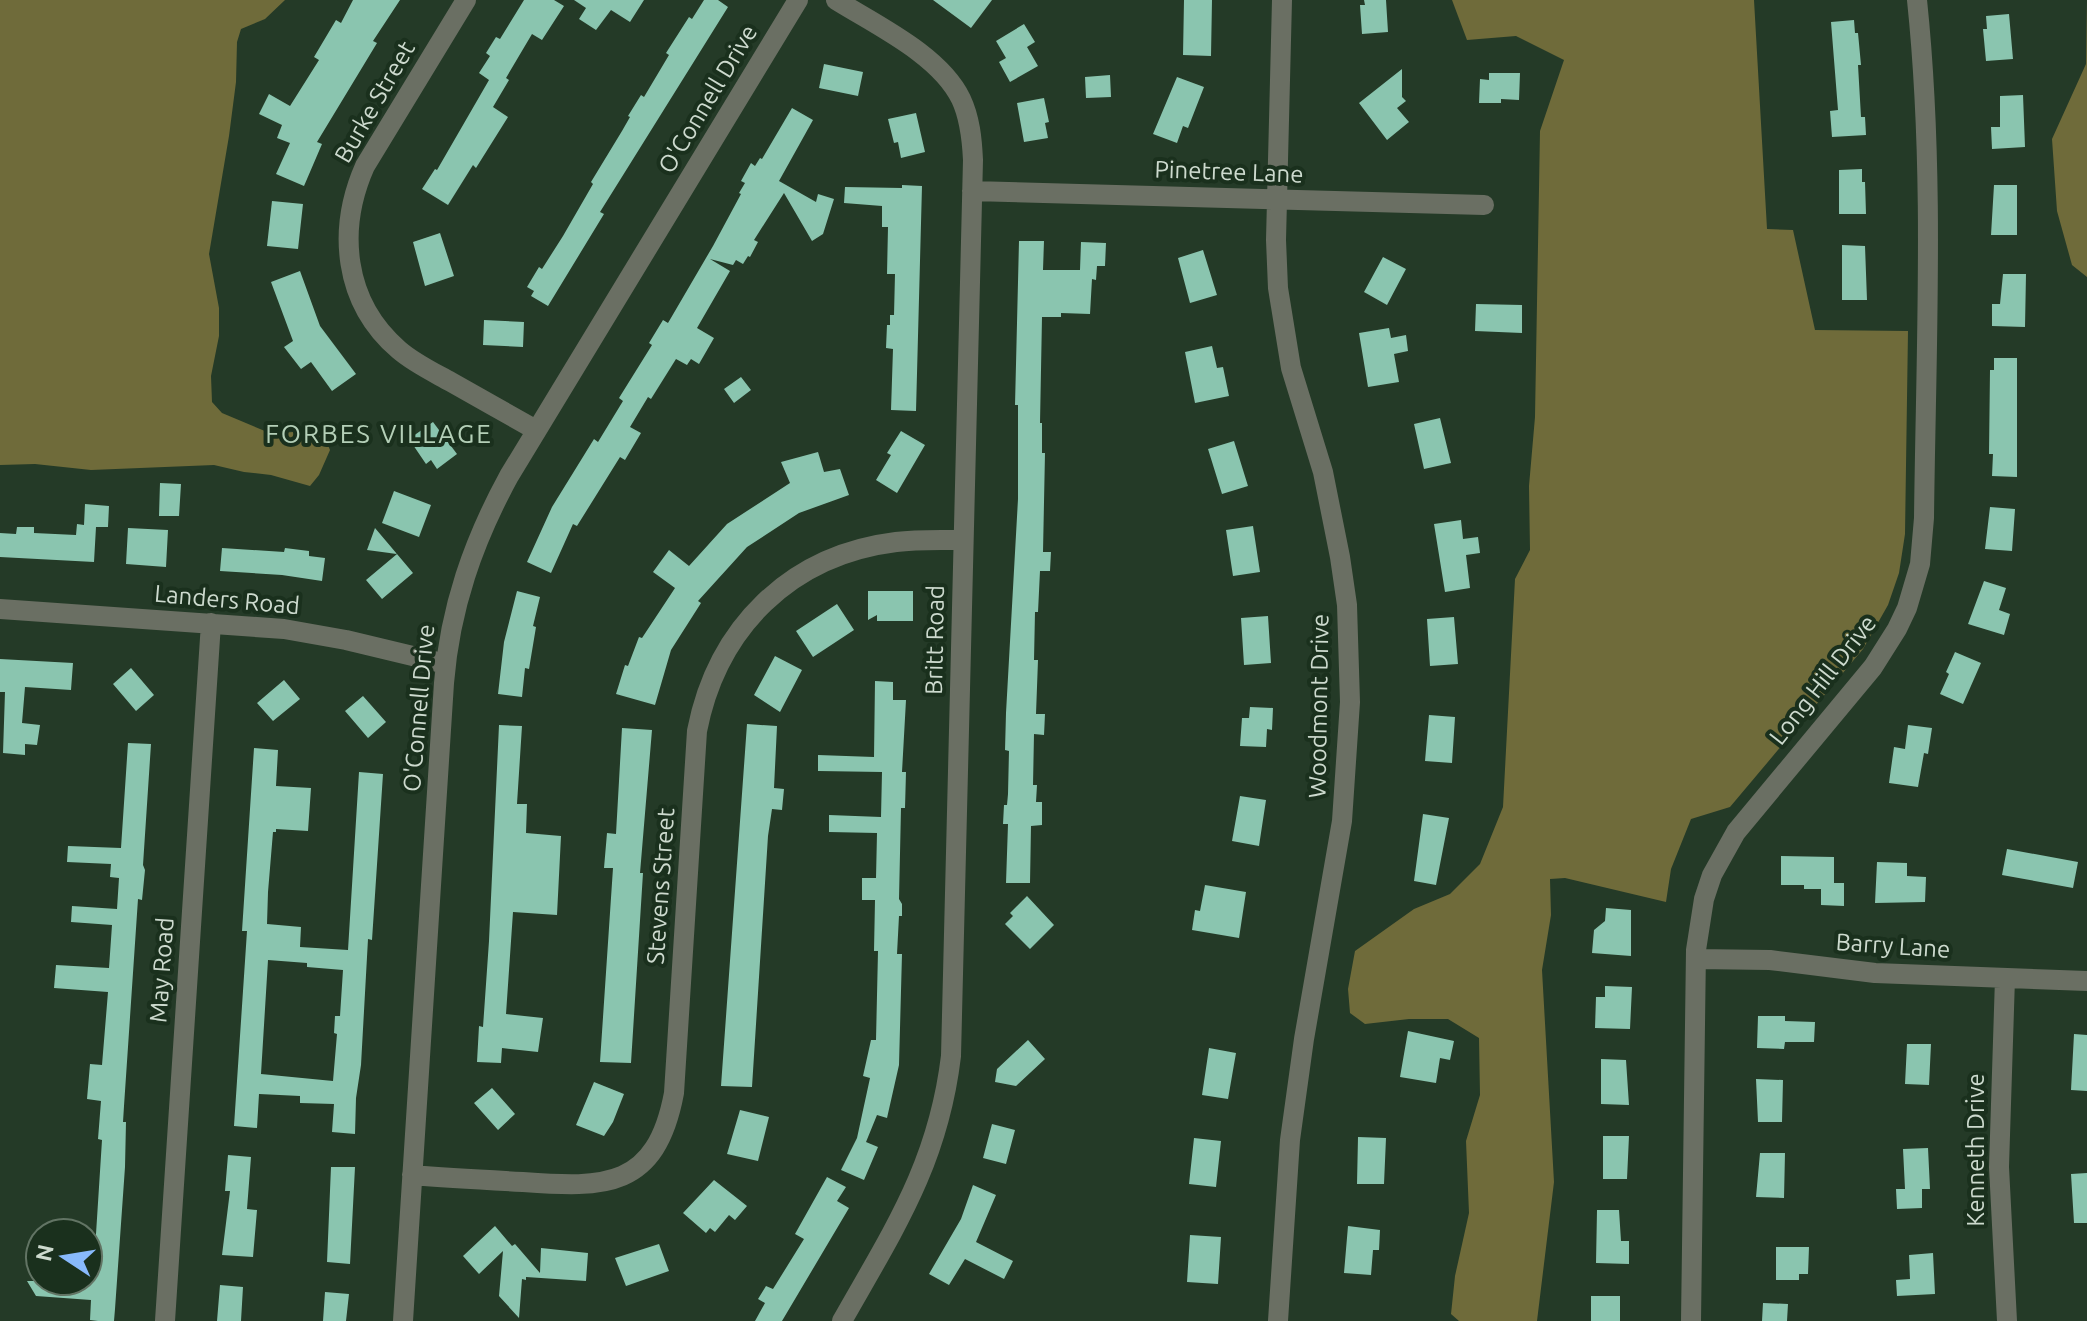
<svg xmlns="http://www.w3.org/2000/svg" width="2087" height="1321" viewBox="0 0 2087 1321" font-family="Ubuntu,sans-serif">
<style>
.forest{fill:#6f6b3a}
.building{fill:#8ac5af;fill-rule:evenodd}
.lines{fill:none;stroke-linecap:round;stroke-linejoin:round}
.minor{stroke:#6a6f63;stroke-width:20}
.labels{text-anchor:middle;stroke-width:8;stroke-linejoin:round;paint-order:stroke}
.street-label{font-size:24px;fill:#cddace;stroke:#1a301d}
.neighbourhood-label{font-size:26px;letter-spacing:2px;fill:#b4cfb7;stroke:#1a301d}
</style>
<rect width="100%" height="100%" fill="#243a27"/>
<path class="forest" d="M0 0H285L265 19 241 29 237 42 236 82 229 136 209 254 219 308V336L211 376 212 402 222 413 272 434 313 430 325 438 330 450 319 475 310 486 271 475 244 472 214 465 91 470 35 464 0 465Z
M1452 0H1754L1767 229 1793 230 1815 330 1908 331 1905 534 1899 573 1888 605 1863 649 1730 807 1691 819 1671 869 1666 902 1565 878 1550 879 1551 915 1542 970 1554 1182 1537 1321H1459L1451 1314 1455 1276 1469 1213 1466 1141 1480 1095 1479 1038 1448 1019H1409L1365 1024 1350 1013 1348 989 1355 951 1414 909 1450 894 1480 864 1503 807 1515 579 1530 550 1529 486 1535 417 1540 131 1564 60 1516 36 1467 40Z
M2087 0V277L2072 265 2057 211 2052 139 2086 64Z"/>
<path class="building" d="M353 0H400L373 41 377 43 317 142 322 144 304 186 276 174 290 143 277 138 282 125 259 114 269 94 290 106 319 60 314 57 336 20 341 23Z
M524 0H554L564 6 542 40 532 34 506 78 509 80 493 107 508 117 476 168 473 165 448 205 422 189 435 169 437 170 489 80 479 73 490 56 486 53 496 37 500 39Z
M574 0H644L630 22 611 10 596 30 579 19 586 8Z
M704 0H718L728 7 600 212 604 214 548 306 531 296 534 291 527 287 539 267 542 269 563 236 593 184 591 182 622 131 630 117 628 116 641 95 644 97 669 55 666 53 689 17 692 19Z
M933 0H992L971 28Z
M1184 0H1212L1211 56 1183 55Z
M1364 0H1386L1388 32 1362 34 1360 5H1365Z
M2009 14 2013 59 1986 61 1983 29H1987L1986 16Z
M1854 20 1855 33H1858L1861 65H1858L1861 117H1865L1866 135 1832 137 1830 111 1838 110 1831 22Z
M1024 24 1035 42 1027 47 1038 66 1010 82 999 62 1006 58 996 41Z
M824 64 863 72 858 96 819 88Z
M1402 69V97L1406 101 1397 108 1409 122 1387 140 1359 103Z
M1489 73H1520L1519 100 1501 99V103H1479L1480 79 1489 80Z
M1110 75 1111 97 1086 98 1085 77Z
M1177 77 1204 87 1188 128 1183 126 1177 143 1153 134Z
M2023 95 2025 147 1992 149 1991 127H2000V96Z
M1044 98 1049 122 1045 123 1048 138 1024 142 1017 103Z
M792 108 813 120 779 181 816 202 818 194 834 199 823 234 812 241 784 193 754 240 758 242 750 257 748 256 743 264 736 260 733 265 710 259 730 271 697 328 714 338 699 364 691 359 687 365 676 359 651 399 648 397 630 427 641 433 625 460 620 457 577 526 573 524 551 573 527 562 552 507 594 439 598 442 623 401 619 398 652 345 649 343 663 320 668 323 713 246 741 194 739 193 745 183 741 181 751 163 755 166 760 158 762 159Z
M916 113 925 152 901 158 898 142 894 143 888 119Z
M1862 169V182H1865L1866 214H1839V170Z
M902 185 922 186 916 411 891 410 893 349 886 348 887 325H890V315H894L895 274H887L888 227H882V206L844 203 845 187 902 188Z
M1994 185H2017V235H1991Z
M272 201 303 204 298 249 267 246Z
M440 233 454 276 425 286 413 242Z
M1019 241H1044L1043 270H1080L1081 242 1106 243 1105 266H1097L1096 280 1092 279 1090 314 1061 313V317H1042L1040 423H1042V453H1045L1043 552H1051L1050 571H1040L1038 612H1035L1034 660H1038L1036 714H1045L1044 735 1034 734 1033 785H1037L1036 802H1042V825L1031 826 1030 883H1006L1008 824H1003L1004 805H1007L1008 794 1009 751 1005 750 1006 713 1018 499V405H1015Z
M1842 245 1865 246 1867 300H1842Z
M1203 250 1217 295 1190 303 1178 258Z
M1383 257 1406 269 1387 305 1364 292Z
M300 271 320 326 356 374 332 391 311 362 301 369 284 347 293 341 271 282Z
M2003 274H2026L2025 327 1992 326V304H2000Z
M1476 304 1522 305V333L1475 331Z
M484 320 524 322 523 347 483 345Z
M1389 328 1391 338 1406 335 1408 351 1394 354 1399 382 1368 387 1359 333Z
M1212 346 1217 368 1223 367 1229 396 1195 403 1185 352Z
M1994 358H2017V477L1992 476 1993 454H1989L1990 370H1994Z
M741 377 751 390 734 403 724 389Z
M1440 418 1451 463 1424 469 1414 424Z
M433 422 457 454 437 469 431 460 426 464 409 439Z
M901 431 925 445 897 493 876 480 891 455 887 453Z
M1234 441 1248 486 1222 494 1208 449Z
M818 452 824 472 840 469 849 495 799 513 747 547 698 601 701 603 671 650 655 705 616 694 625 665 628 666 639 637 642 638 675 588 653 572 669 550 689 566 727 524 790 483 781 462Z
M160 483 181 484 179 516H159Z
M394 491 431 505 419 537 382 523Z
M85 504 109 506 108 527H96L94 562 0 557V533L16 534 17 527H34V533L76 535 77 524 84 525Z
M1990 507 2015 509 2012 551 1985 549Z
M1461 520 1463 539 1478 537 1480 553 1466 555 1470 588 1445 592 1434 524Z
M1253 526 1260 572 1233 576 1226 530Z
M128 528 168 530 166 567 126 564Z
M375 528 397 554 367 550Z
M222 548 284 552 285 548 309 551V556L325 558 322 581 282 575 220 571Z
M397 554 413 573 382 599 366 580Z
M1984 581 2006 588 1999 610 2010 614 2004 635 1968 624Z
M517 591 540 597 533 626 536 627 529 669 525 668 522 697 498 694 504 642Z
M868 591H913V621H877V615L868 620Z
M837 604 854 630 813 657 796 631Z
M1268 616 1271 663 1244 665 1241 618Z
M1454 617 1458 664 1430 666 1427 619Z
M1955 652 1981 663 1963 704 1940 694 1949 674 1946 672Z
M775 656 802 670 780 712 754 695Z
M0 659 73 663 71 690 25 687 22 723 40 725 37 745 25 744V755L3 753 5 692H0Z
M131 668 154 695 136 711 113 684Z
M284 680 300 699 273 721 257 703Z
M875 681 893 682V700H906L902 772H906L905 808H901L899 899 902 904V916H899L897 954H902L899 1065 887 1118 877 1115 866 1142 878 1147 864 1180 841 1170 857 1138 870 1078 863 1076 871 1040H876L878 951H874L875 900H862V878H876L877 833 829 832V815L881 817 882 772 818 771V755L874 757Z
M363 696 386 722 368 738 345 711Z
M1250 707 1273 708 1272 730 1267 729 1266 747 1240 746 1242 718H1249Z
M1429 715 1455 717 1452 763 1425 761Z
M747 724 777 726 774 788 784 789 782 810 772 809 768 836 752 1087 721 1086Z
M499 725 522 726 517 804H527L526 833 561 836 557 915 513 912 506 1014 543 1018 538 1052 502 1048 501 1063 477 1062 479 1026 483 1027 489 941Z
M1908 725 1932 728 1928 754 1924 753 1918 787 1889 783 1894 747 1905 749Z
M622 728 652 730 640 873H643L631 1063 600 1062 613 868H604L607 833 616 834Z
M128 743 151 744 143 865 145 870 142 900 138 899 124 1106 123 1122H126L125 1167 115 1309 114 1321H98L90 1320 91 1300 36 1296 27 1281H93L102 1140 98 1139 101 1101 87 1099 90 1064 102 1065 108 992 54 988 56 965 109 968 112 925 71 922 72 906 117 909 119 878 110 877 111 864 67 862 68 846 121 848Z
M254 748 278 750 276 786 311 788 308 831 276 829V832H273L268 892 267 924 301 927 300 947 348 950 359 772 383 774 372 940 368 939 361 1065 356 1098 355 1134 332 1132 334 1104 300 1103V1096L259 1094 257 1128 234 1126 247 931H242ZM268 960 307 963V967L343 970 340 1016H335L334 1033 337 1034 333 1081 261 1074Z
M1240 796 1266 800 1259 846 1232 841Z
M1423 814 1449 818 1436 885 1414 881Z
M2007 849 2078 862 2073 888 2002 875Z
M1781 856 1834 857V883H1844V906L1821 905V889H1804V885H1781Z
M1877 862 1907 863V876L1926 877 1925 902 1875 903Z
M1205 885 1246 892 1239 938 1192 930 1195 910 1200 911Z
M1027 896 1054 925 1030 949 1005 924 1013 916 1010 913Z
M1606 908 1631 910V956L1592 953 1594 930 1605 921Z
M1605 986 1632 987 1630 1029 1595 1028 1596 997H1605Z
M1758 1016H1785V1021L1815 1022 1814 1042H1785L1784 1049 1757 1048Z
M1408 1031 1454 1041 1450 1060 1440 1058 1436 1083 1400 1077Z
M2074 1034 2087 1035V1091L2071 1090Z
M1028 1040 1045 1059 1016 1086 995 1082 997 1069Z
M1907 1044H1931L1929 1085 1905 1084Z
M1209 1048 1236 1053 1228 1099 1202 1095Z
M1601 1059 1626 1060 1629 1105 1601 1104Z
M1756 1079 1783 1080 1782 1122H1758Z
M594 1082 624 1094 613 1122 604 1136 576 1125Z
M492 1088 515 1114 498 1130 474 1103Z
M740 1110 769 1117 758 1161 727 1154Z
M992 1124 1015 1130 1006 1164 983 1158Z
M1603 1136H1629L1627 1179H1603Z
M1358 1137 1386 1138 1384 1184H1357Z
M1194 1138 1221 1141 1216 1187 1189 1184Z
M1928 1148 1930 1189H1922V1208L1897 1209 1896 1189H1905L1903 1149Z
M1760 1153H1785L1784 1198 1756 1197Z
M228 1155 251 1157 247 1209 257 1210 253 1257 222 1255 230 1191H225Z
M331 1167H355L350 1264 327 1262Z
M2087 1173V1223H2074L2071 1174Z
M827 1177 846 1187 837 1201 849 1208 782 1321H755L765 1303 758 1299 766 1286 773 1289 804 1239 795 1234Z
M714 1180 747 1206 735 1220 729 1215 715 1232 710 1228 706 1233 683 1213Z
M973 1185 996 1195 976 1242 1013 1261 1004 1279 965 1259 949 1285 929 1274 961 1219Z
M1597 1210H1619L1621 1241H1629V1264L1596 1263Z
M495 1226 512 1246 515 1244 540 1273 541 1248 588 1253 586 1281 526 1277V1280L522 1279 519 1318 499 1296 503 1251 479 1274 463 1256Z
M1348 1226 1380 1230 1379 1250H1373L1371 1275 1344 1273Z
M1190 1235 1221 1237 1218 1284 1187 1282Z
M659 1244 669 1271 626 1286 615 1258Z
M1776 1247H1809L1808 1274H1799V1280H1776Z
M1933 1253 1935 1294 1897 1296 1896 1280 1910 1279 1909 1255Z
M220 1285 243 1287 241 1321H217Z
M325 1292 349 1294 346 1321H323Z
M1591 1296H1620V1321H1591Z
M1763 1303 1788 1304 1787 1321H1762Z"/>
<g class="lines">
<path class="minor" d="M466 0 365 166C337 229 343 302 399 350 414 363 433 372 451 382 479 398 508 414 536 430
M836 0C876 25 940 55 961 99 970 118 972 139 973 160L951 1056C938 1164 894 1229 842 1321
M972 191 1484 205
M0 609 284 629 346 640 446 664
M1696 959 1770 960 1875 973 2087 981
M2005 978 1999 1167 2007 1321
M412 1175C449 1178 486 1180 523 1182 605 1188 656 1189 674 1093L697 731C717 628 790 555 896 542 918 539 941 540 963 540
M165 1321 211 623
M403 1321 444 683C450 608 473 542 509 476L798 0
M1278 1321 1290 1140 1304 1039 1342 821 1350 702 1347 605 1340 557 1323 472 1291 368 1278 288 1276 240 1282 0
M1691 1321 1696 950 1704 899 1712 875 1736 832 1873 667 1897 629 1907 608 1920 564 1924 518C1926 345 1935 172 1917 0"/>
</g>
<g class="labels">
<g class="street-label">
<text transform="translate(708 99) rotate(-59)" y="8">O'Connell Drive</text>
<text transform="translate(375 102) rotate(-60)" y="8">Burke Street</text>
<text transform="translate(1229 172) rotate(2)" y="8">Pinetree Lane</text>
<text transform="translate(227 600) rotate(5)" y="8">Landers Road</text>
<text transform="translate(935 640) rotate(-89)" y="8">Britt Road</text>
<text transform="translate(1823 680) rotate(-52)" y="8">Long Hill Drive</text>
<text transform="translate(1319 706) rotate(-89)" y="8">Woodmont Drive</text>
<text transform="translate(419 708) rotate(-85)" y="8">O'Connell Drive</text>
<text transform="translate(661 886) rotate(-86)" y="8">Stevens Street</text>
<text transform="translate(1893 946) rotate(4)" y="8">Barry Lane</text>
<text transform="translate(162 970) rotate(-86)" y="8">May Road</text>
<text transform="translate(1976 1150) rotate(-90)" y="8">Kenneth Drive</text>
</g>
<g class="neighbourhood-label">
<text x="379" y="443">FORBES VILLAGE</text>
</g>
</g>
<g transform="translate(64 1257) rotate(282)"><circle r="38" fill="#1a301d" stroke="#627464" stroke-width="2"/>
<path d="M0-6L14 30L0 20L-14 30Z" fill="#88bafc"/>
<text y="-12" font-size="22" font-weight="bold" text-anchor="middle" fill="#cddace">N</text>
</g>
</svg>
